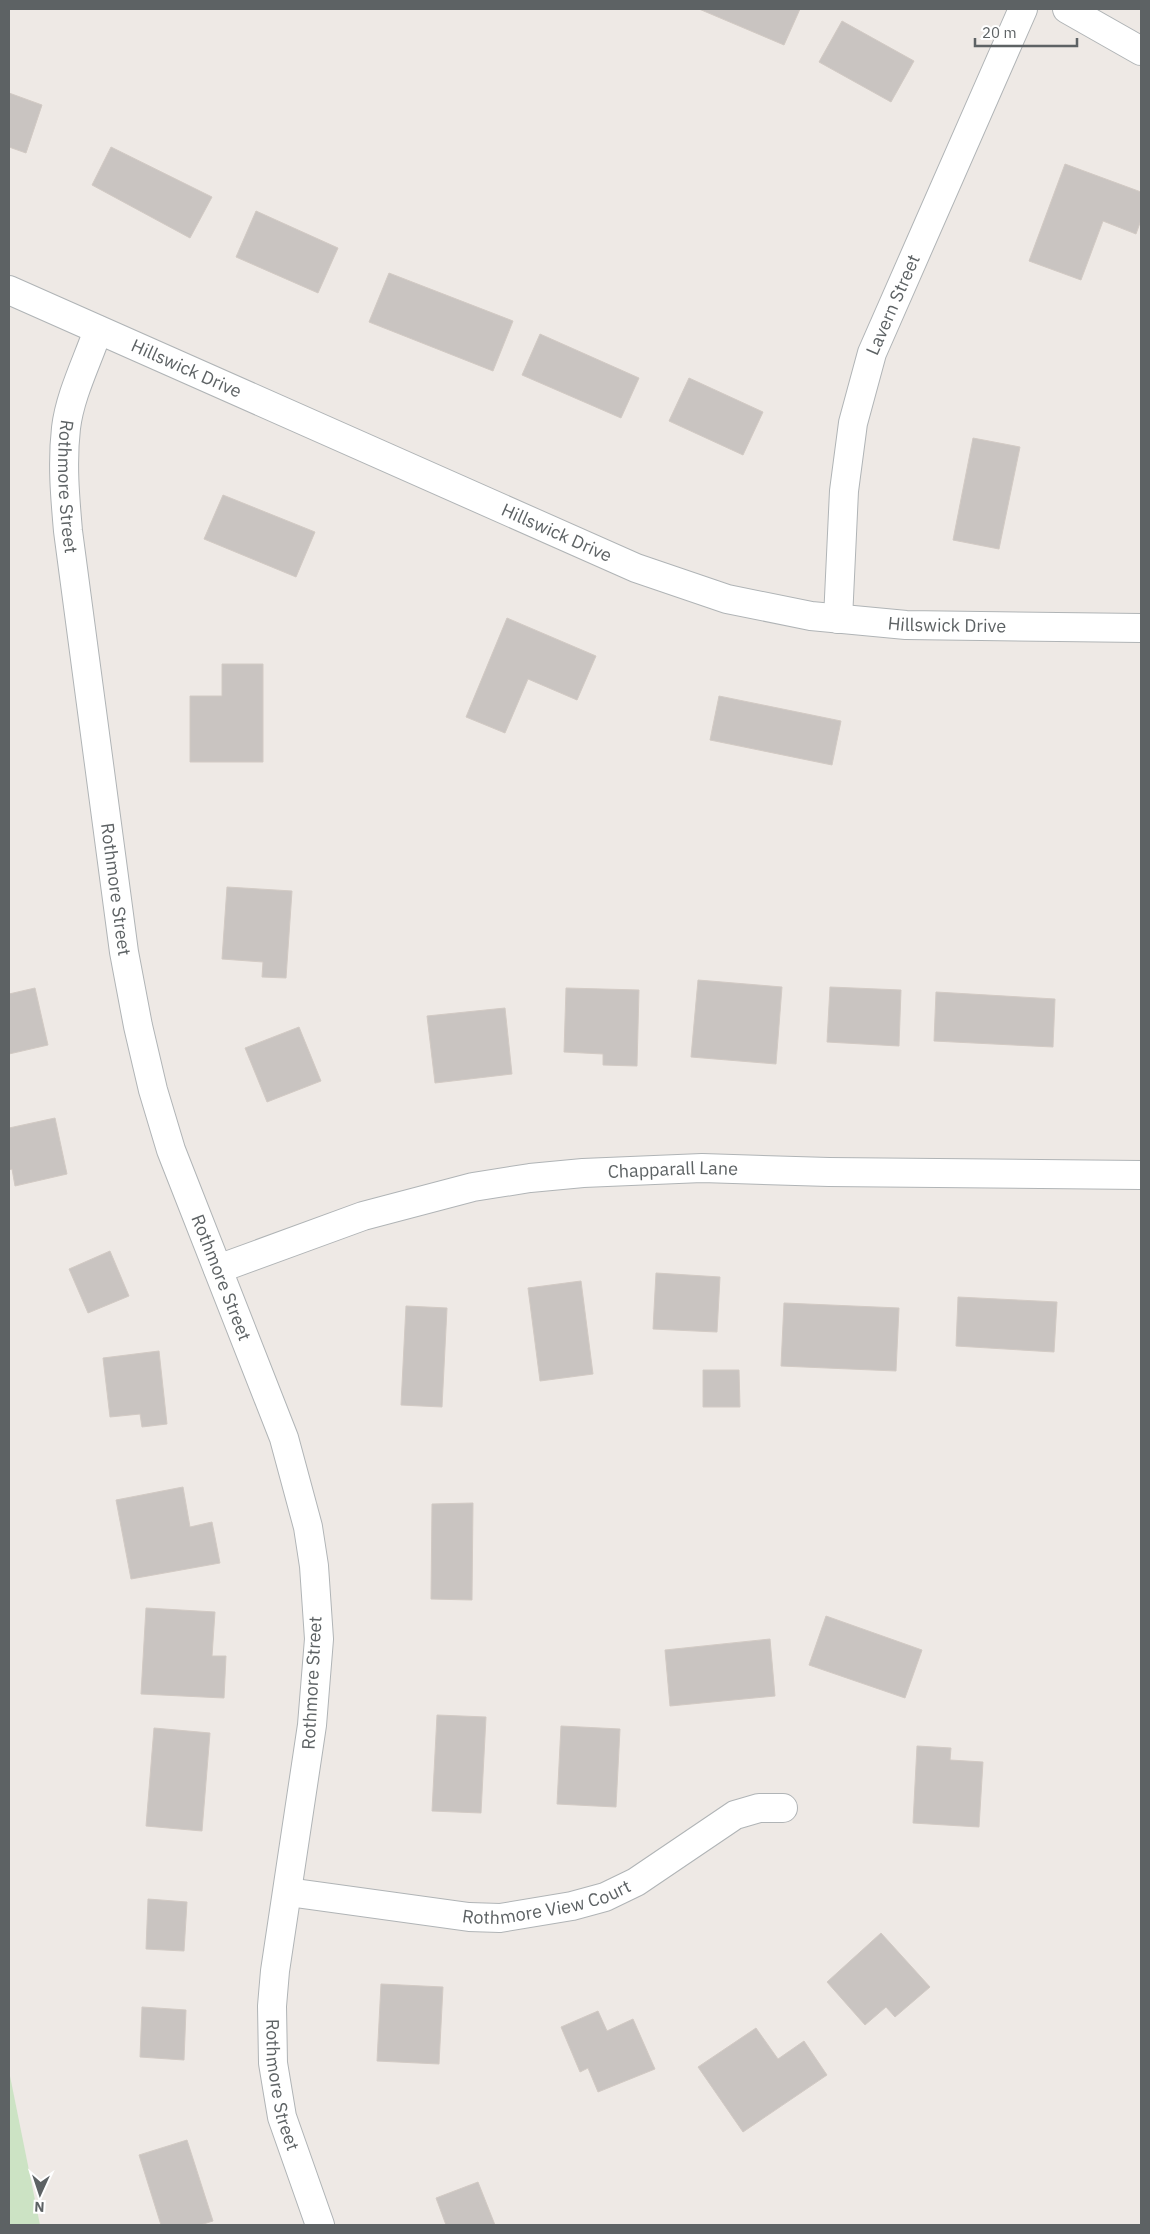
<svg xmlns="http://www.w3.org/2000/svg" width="1150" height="2234" viewBox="0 0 1150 2234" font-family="'IBM Plex Sans',sans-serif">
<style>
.green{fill:#cce3c4}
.building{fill:#c9c4c1;stroke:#d2cac4}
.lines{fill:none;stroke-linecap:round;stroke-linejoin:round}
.minor-casing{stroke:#b0b4b6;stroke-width:30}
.minor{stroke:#fff;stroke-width:28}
.labels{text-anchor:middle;stroke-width:4;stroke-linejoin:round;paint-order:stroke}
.street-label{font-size:18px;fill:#5d6264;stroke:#fff}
</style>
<rect width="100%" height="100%" fill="#eee9e5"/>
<path class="green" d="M9 2071 40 2225H9Z"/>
<path class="building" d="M699 9H800L784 45Z
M842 21 914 61 891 102 819 62Z
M9 93 42 105 26 153 9 147Z
M111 147 212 197 190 238 92 185Z
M1065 164 1141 192V220L1136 234 1103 221 1081 280 1029 261Z
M256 211 338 248 318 293 236 257Z
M389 273 513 321 493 371 369 322Z
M540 334 639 378 621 418 522 375Z
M689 378 763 412 743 455 669 421Z
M973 438 1020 447 999 549 953 540Z
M223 495 315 532 296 577 204 539Z
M507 618 596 656 577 700 528 679 505 733 466 717Z
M222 664H263V762H190V696H222Z
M719 696 841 721 832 765 710 740Z
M227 887 292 891 286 978 262 977 263 962 222 959Z
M698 980 782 987 776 1064 691 1057Z
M830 987 901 990 899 1046 827 1042Z
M35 988 48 1045 9 1054V994Z
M566 988 639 990 637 1066 603 1065V1054L564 1052Z
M936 992 1055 999 1053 1047 934 1041Z
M505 1008 512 1074 435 1083 427 1016Z
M299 1027 321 1081 267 1102 245 1048Z
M55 1118 67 1174 15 1186 12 1169 9 1170V1128Z
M110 1251 129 1296 88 1313 69 1269Z
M656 1273 720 1277 717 1332 653 1329Z
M581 1281 593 1374 540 1381 528 1288Z
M958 1297 1057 1302 1054 1352 956 1346Z
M784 1303 899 1308 896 1371 781 1366Z
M406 1306 447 1308 442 1407 401 1405Z
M159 1351 167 1424 142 1427 140 1414 110 1417 103 1358Z
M703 1370H739L740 1407H703Z
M183 1487 190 1527 212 1522 220 1563 131 1579 116 1500Z
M473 1503 472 1600 431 1599 432 1504Z
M146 1608 215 1612 212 1656H226L224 1698 141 1694Z
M826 1616 922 1650 905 1698 809 1665Z
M770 1639 775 1696 670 1706 665 1650Z
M437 1715 486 1717 481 1813 432 1811Z
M561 1726 620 1729 616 1807 557 1804Z
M154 1728 210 1733 202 1831 146 1826Z
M917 1746 951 1748 950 1760 983 1762 979 1827 913 1823Z
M148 1899 187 1902 184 1951 146 1949Z
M881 1933 930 1987 895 2017 886 2007 865 2025 827 1982Z
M381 1984 443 1987 439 2064 377 2061Z
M142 2007 186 2010 184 2060 140 2057Z
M598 2011 607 2031 633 2019 655 2069 598 2092 588 2068 580 2072 561 2027Z
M756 2028 778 2059 804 2041 827 2075 743 2132 698 2067Z
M187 2140 213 2221 200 2225H161L139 2155Z
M478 2182 495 2225H446L436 2198Z"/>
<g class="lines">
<g class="minor-casing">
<g id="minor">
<path d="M1067 9 1141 51"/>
<path id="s1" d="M9 290 636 568 727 599 811 616 906 625 1141 628"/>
<path id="s2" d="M98 330C87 362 70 395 66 428 62 463 65 497 68 531L124 952 138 1026 153 1090 171 1150 284 1438 308 1527 314 1566 319 1639 312 1725 275 1971 272 2006 273 2063 282 2117 320 2225"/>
<path id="s3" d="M838 619 844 491 853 423 872 353 1023 9"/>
<path id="s4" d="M218 1269 363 1216 473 1187 530 1178 583 1173 702 1168 829 1172 1141 1175"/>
<path id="s5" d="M288 1892 469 1917 500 1918 572 1906 605 1897 636 1882 735 1815 759 1808H783"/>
</g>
</g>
<use href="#minor" class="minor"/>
</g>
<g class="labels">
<g class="street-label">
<text dy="6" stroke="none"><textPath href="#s3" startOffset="322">Lavern Street</textPath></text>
<text dy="6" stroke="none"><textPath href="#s1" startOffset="194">Hillswick Drive</textPath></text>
<text dy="6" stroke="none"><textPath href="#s2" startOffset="162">Rothmore Street</textPath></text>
<text dy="6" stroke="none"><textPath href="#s1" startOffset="599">Hillswick Drive</textPath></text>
<text dy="6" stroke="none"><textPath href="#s1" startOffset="1004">Hillswick Drive</textPath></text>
<text dy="6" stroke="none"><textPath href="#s2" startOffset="568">Rothmore Street</textPath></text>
<text dy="6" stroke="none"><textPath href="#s4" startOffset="469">Chapparall Lane</textPath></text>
<text dy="6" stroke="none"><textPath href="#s2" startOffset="972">Rothmore Street</textPath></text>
<text transform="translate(312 1683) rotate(-87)" y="6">Rothmore Street</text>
<text dy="6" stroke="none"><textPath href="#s5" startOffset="262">Rothmore View Court</textPath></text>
<text dy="6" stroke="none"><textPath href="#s2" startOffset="1799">Rothmore Street</textPath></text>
</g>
</g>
<rect width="1150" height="2234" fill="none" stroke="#5d6264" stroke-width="20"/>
<g transform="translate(40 2194) rotate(183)" stroke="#ffffff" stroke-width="4" paint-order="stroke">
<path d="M0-4L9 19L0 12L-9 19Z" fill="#5d6264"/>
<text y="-8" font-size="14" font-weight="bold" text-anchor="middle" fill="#5d6264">N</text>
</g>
<path d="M975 38v8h102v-8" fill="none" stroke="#5d6264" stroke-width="2.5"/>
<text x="982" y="38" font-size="15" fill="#5d6264" stroke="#ffffff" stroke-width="4" paint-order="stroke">20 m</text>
</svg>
